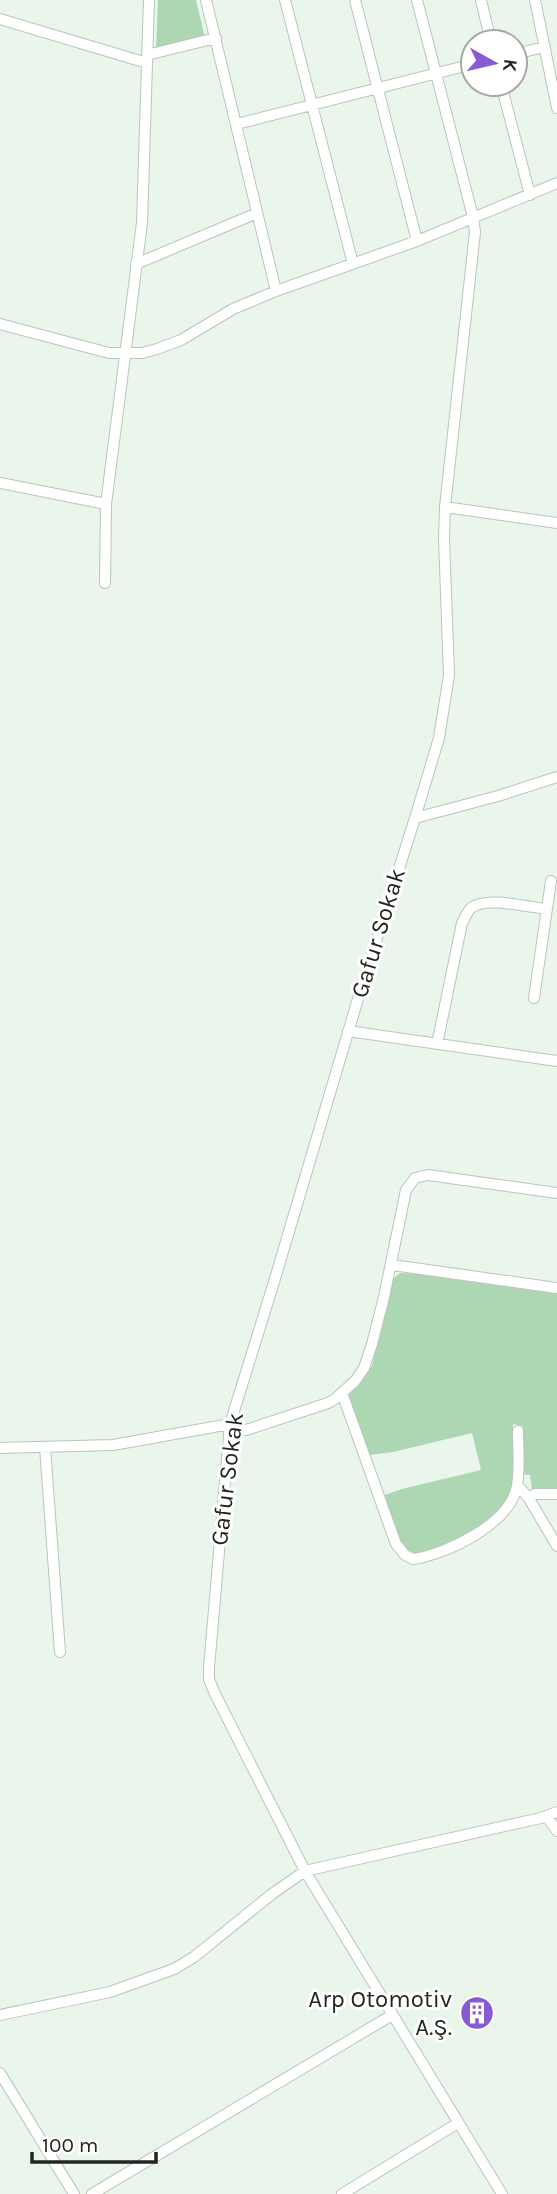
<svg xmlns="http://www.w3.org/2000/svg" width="557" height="2194" viewBox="0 0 557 2194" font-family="Karla,sans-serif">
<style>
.green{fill:#add7b2}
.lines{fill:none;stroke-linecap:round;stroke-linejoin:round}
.minor-casing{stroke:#bac5bb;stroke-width:12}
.minor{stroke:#fff;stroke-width:10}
.labels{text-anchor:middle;stroke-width:6;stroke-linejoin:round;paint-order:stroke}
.street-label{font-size:24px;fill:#222622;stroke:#fff}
.poi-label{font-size:24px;fill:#222622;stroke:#fff;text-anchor:end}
</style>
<rect width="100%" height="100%" fill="#eaf5eb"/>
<path class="green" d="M158 0H196L205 38 156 50Z
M400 1273 422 1274 557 1294V1490L532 1489 530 1475 522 1474 523 1426 513 1424C513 1443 515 1472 511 1489 502 1529 450 1543 418 1556L402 1550 382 1496 402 1489 481 1470 472 1433 393 1452 369 1455 348 1394 372 1366 392 1280Z"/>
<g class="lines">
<g class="minor-casing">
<path id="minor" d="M206 0 276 291
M285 0 353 264
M355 0 417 241
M417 0 473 217 475 232 445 507
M481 0 491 42
M535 0 557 108
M0 19 147 63
M515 54 544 47
M147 55 216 38
M501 84 530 195
M237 124 473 64
M136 264 257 213
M0 324 109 353H142L157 349 181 340 233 309 276 291 417 241 557 183
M0 483 106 504
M105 583 106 504 142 223 149 0
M415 818 439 738 449 675 444 539 445 507 557 523
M534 998 551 881
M348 1031 557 1061
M437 1044 462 923C465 918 467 912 471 908 486 896 527 907 546 909
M392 1265 557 1288
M342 1393 396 1544 405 1555 413 1559C447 1554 510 1524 517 1486 520 1469 518 1449 518 1431
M45 1447 60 1652
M0 1448 113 1445 230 1424 237 1429 246 1430 328 1403 335 1399 355 1381 364 1368 372 1344 384 1297 406 1190 415 1178 428 1175 557 1193
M517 1485 528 1497 557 1546
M528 1497 535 1494H557
M546 1816 557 1831
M0 2015 110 1992 174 1969 194 1957 272 1894 305 1871 541 1818 557 1812
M0 2073 74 2194
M92 2194 392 2015
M342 2194 458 2123
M502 2194 305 1871 215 1694 209 1679V1668L230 1424 274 1282 360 992 415 818 498 796 557 777"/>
</g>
<use href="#minor" class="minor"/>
</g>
<defs>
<g id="building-disc" transform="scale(1.75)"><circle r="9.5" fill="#885bd4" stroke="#fff"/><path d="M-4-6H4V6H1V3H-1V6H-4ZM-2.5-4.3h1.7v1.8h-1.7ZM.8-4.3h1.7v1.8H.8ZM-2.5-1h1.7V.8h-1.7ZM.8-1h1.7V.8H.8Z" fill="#fff"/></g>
</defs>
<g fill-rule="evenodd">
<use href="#building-disc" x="477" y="2013"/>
</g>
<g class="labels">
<g class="street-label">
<text transform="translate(378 933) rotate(-73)" y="8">Gafur Sokak</text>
<text transform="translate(227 1479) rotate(-83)" y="8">Gafur Sokak</text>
</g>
<g class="poi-label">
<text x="452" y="2007">Arp Otomotiv<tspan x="452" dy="28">A.Ş.</tspan></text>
</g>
</g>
<g transform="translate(494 63) rotate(98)"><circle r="33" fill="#ffffff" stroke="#a7a8a7" stroke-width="2"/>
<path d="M0-5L12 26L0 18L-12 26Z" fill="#885bd4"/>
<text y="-10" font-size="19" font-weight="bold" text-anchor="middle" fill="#222622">K</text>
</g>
<path d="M32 2152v10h124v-10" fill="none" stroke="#222622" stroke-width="3.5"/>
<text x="42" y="2152" font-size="21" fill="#222622" stroke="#ffffff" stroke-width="5" paint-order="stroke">100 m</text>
</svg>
